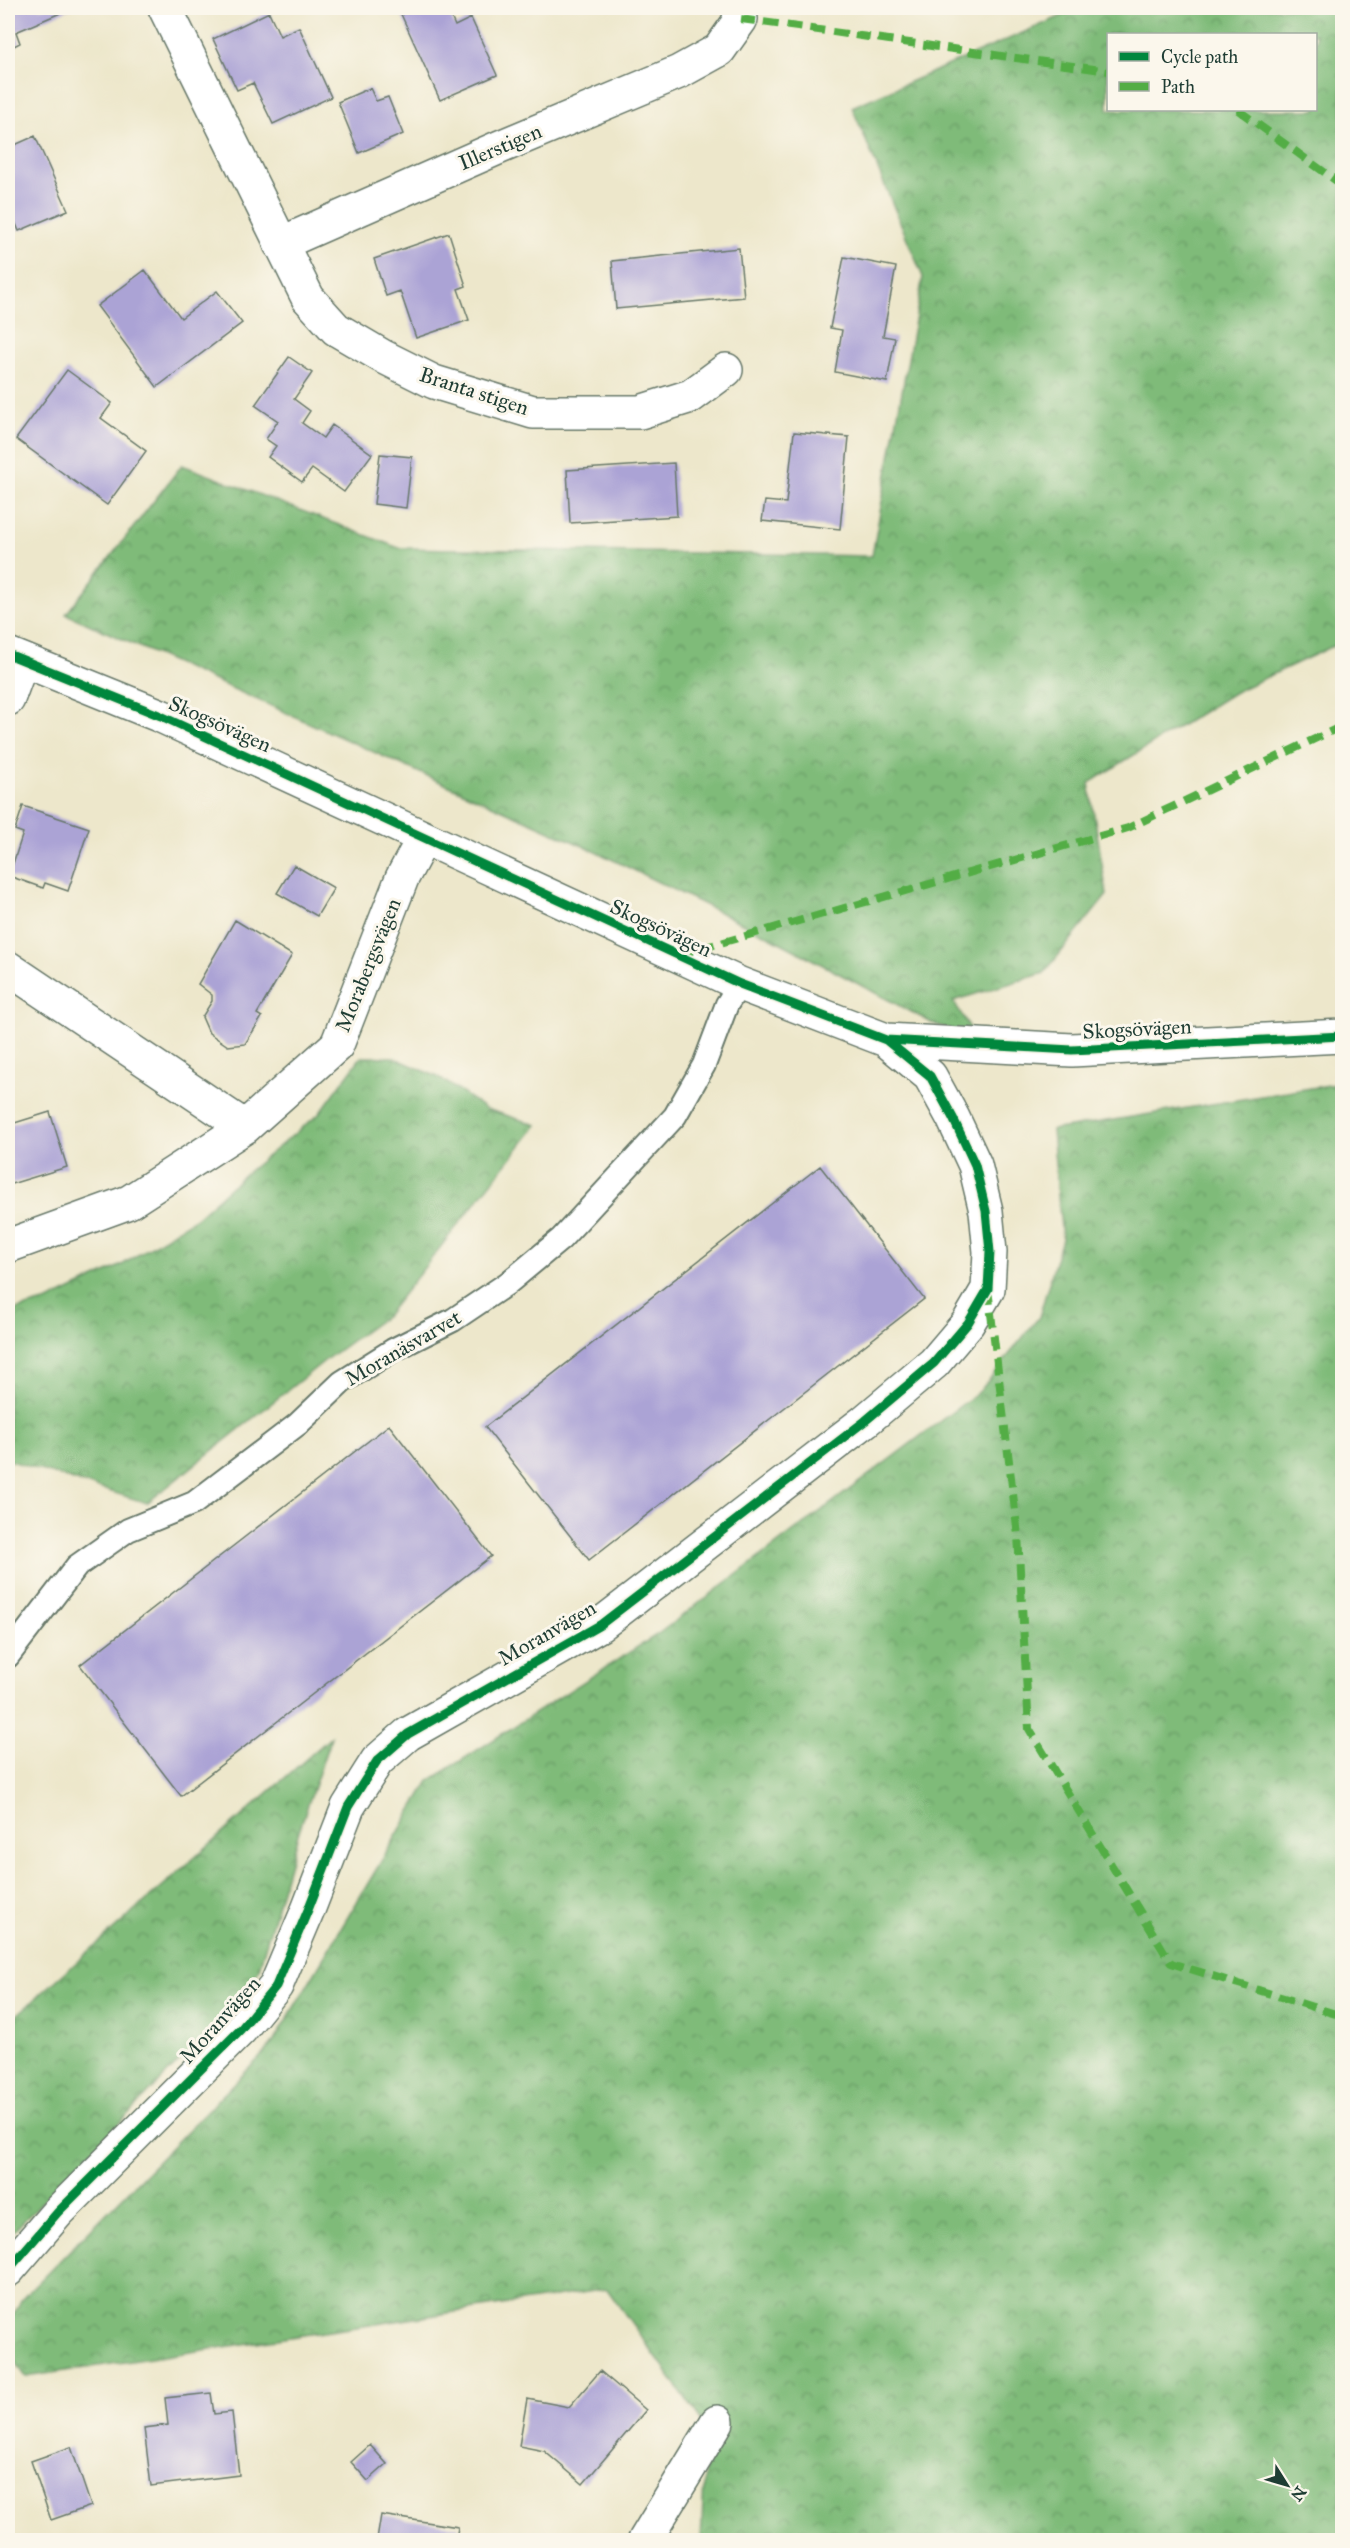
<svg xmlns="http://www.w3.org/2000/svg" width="1350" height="2548" viewBox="0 0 1350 2548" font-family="'IM FELL Great Primer',serif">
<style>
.forest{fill:url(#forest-crowns);stroke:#4f7c56;stroke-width:1.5;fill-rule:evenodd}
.building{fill:#aba3d5}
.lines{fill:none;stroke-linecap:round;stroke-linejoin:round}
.lane-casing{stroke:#677869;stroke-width:26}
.street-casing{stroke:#677869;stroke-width:36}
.lane{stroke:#fff;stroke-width:22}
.street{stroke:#fff;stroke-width:33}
.quiet{stroke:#52ad45;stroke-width:8;stroke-dasharray:15 8;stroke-linecap:butt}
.cycleway-casing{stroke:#fbf7ec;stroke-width:13}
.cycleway{stroke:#00873e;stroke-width:9}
.labels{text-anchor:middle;stroke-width:6;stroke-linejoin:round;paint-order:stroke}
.street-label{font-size:21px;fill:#1f3d34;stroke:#fbf7ec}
</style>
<defs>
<pattern id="forest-crowns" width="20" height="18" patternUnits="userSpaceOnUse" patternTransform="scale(1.5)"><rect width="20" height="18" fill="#7fbb79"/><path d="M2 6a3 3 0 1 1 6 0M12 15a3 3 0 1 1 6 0" fill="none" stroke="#679964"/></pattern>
</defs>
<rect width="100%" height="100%" fill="#fbf7ec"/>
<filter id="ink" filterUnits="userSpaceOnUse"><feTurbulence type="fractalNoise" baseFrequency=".0167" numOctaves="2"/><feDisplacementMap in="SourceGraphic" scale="12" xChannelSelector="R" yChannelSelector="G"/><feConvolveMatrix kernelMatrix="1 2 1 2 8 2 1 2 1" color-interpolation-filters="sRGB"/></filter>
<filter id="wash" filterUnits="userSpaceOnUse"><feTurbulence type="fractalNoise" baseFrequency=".008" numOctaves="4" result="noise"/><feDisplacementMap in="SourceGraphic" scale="24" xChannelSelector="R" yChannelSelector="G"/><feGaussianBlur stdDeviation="1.35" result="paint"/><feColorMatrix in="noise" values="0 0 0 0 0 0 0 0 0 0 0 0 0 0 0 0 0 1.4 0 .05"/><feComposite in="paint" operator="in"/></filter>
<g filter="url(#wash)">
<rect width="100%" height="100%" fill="#ede7cb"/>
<path class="forest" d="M1080 8H1342V642L1235 692 1089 783 1107 895 1044 973 953 1001 977 1039 932 1023 770 937 601 854 66 614 182 465 399 548 872 556 923 277 852 107ZM1108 34H1316V110H1108Z
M361 1057H393L440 1078 486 1109 537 1125 386 1316 328 1358 147 1503 8 1460V1312L48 1301 122 1265 196 1218 245 1174 319 1114Z
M1342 1083V2540H701L707 2428 607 2289 26 2377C1 2342 2 2339 21 2300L271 2046 429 1781 658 1634 980 1391 1039 1317 1062 1239 1052 1130Z
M331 1737 299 1831 258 1972 218 2022 8 2237V2023Z"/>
<g id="blocks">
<path class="building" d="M8 8H72L16 32 20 43 8 49Z
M409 8H447L455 26 471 18 497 75 440 100 400 12Z
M269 12 280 36 299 27 331 97 273 124 253 83 237 90 213 39Z
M370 88 376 101 388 97 403 134 359 153 338 102Z
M35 136 68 210 19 231 8 205V148Z
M449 233 466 286 458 289 469 320 416 338 400 291 386 296 374 259Z
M739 248 744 297 616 309 612 261Z
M844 257 896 267 883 336 895 338 887 382 835 372 842 330 830 328Z
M145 270 181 318 217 291 242 323 157 387 97 306Z
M289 357 312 373 294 399 310 411 302 423 323 438 332 425 372 454 344 492 312 469 302 482 268 457 276 446 266 439 278 421 255 405Z
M67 370 112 403 101 418 146 451 107 505 16 439Z
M794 432 849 437 840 529 762 521 765 501 786 503Z
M380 454 412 457 406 508 374 504Z
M674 463 677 516 570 523 567 470Z
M23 806 89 828 68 891 45 883 43 888 9 876 23 833 15 830Z
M294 865 334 888 317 916 277 893Z
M235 920 292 955 257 1014 262 1017 245 1044 228 1046 209 1033 202 1017 212 1001V995L198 984Z
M50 1112 67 1167 8 1185V1125Z
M820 1166 924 1299 589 1560 485 1427Z
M389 1425 491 1556 181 1796 80 1665Z
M600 2371 646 2410 583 2484 544 2451 519 2446 527 2399 569 2407Z
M211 2393 214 2414 232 2412 239 2475 151 2486 144 2428 168 2425 165 2398Z
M370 2445 387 2464 368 2481 351 2462Z
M71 2447 91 2506 51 2520 31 2461Z
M381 2515 458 2527 456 2540H377Z
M548 2534 549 2540H525Z"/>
</g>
</g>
<g filter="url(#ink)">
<use href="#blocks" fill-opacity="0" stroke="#677869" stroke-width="1.5"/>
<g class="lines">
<g class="lane-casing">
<path id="lane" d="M8 1656 77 1566 128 1530 194 1503 298 1424 342 1382 393 1350 453 1320 508 1283 561 1239 675 1116 704 1065 727 1004 740 984"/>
</g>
<g class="street-casing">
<path id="street" d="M165 8 308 298 336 329 382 356 434 382 533 412H640L691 396 726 370
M280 244 500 147 679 72 719 50 741 19 738 8
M8 654 161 716 740 984 886 1040 1072 1050 1342 1036
M8 699 22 661
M8 968 245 1127
M8 1246 129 1202 245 1127 337 1045 402 878 423 839
M8 2270 58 2212 241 2029 276 1986 308 1910 348 1807 377 1761 408 1734 600 1625 865 1421 934 1363 968 1323 988 1289 990 1252 986 1211 975 1165 953 1118 930 1076 886 1040
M645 2540 717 2422"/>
</g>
<use href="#lane" class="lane"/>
<use href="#street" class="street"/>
<path class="quiet" d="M741 19 1108 71
M1238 110 1342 185
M678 955 1128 828 1342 726
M988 1289 1018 1535 1029 1729 1171 1963 1342 2016"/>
<g class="cycleway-casing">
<path id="cycleway" d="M8 654 161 716 740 984 886 1040 1072 1050 1342 1036
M8 2270 58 2212 241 2029 276 1986 308 1910 348 1807 377 1761 408 1734 600 1625 865 1421 934 1363 968 1323 988 1289 990 1252 986 1211 975 1165 953 1118 930 1076 886 1040"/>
</g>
<use href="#cycleway" class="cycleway"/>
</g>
</g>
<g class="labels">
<g class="street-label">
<text transform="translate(500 147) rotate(-23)" y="7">Illerstigen</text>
<text transform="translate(474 391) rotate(18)" y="7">Branta stigen</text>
<text transform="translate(220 724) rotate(24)" y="7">Skogsövägen</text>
<text transform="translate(661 928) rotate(25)" y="7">Skogsövägen</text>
<text transform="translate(368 965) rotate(-68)" y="7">Morabergsvägen</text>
<text transform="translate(1137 1029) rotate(-3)" y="7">Skogsövägen</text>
<text transform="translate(403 1348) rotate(-30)" y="7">Moranäsvarvet</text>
<text transform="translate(547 1633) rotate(-30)" y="7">Moranvägen</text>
<text transform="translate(220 2020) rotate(-48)" y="7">Moranvägen</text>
</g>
</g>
<rect width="1350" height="2548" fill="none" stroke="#fbf7ec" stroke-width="30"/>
<rect x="1107" y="33" width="210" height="78" fill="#fbf7ec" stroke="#a3ada2" stroke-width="1.5"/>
<rect x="1119" y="52" width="30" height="9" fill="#00873e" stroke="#a3ada2" stroke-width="1.5"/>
<text x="1161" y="63" font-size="18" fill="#1f3d34">Cycle path</text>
<rect x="1119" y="82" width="30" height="9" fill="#52ad45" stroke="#a3ada2" stroke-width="1.5"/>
<text x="1161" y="93" font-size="18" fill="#1f3d34">Path</text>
<g transform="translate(1287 2485) rotate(127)" stroke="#fbf7ec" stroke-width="4.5" paint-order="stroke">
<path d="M0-4.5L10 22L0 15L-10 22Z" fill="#1f3d34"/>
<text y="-9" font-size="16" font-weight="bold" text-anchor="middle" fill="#1f3d34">N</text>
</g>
</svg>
